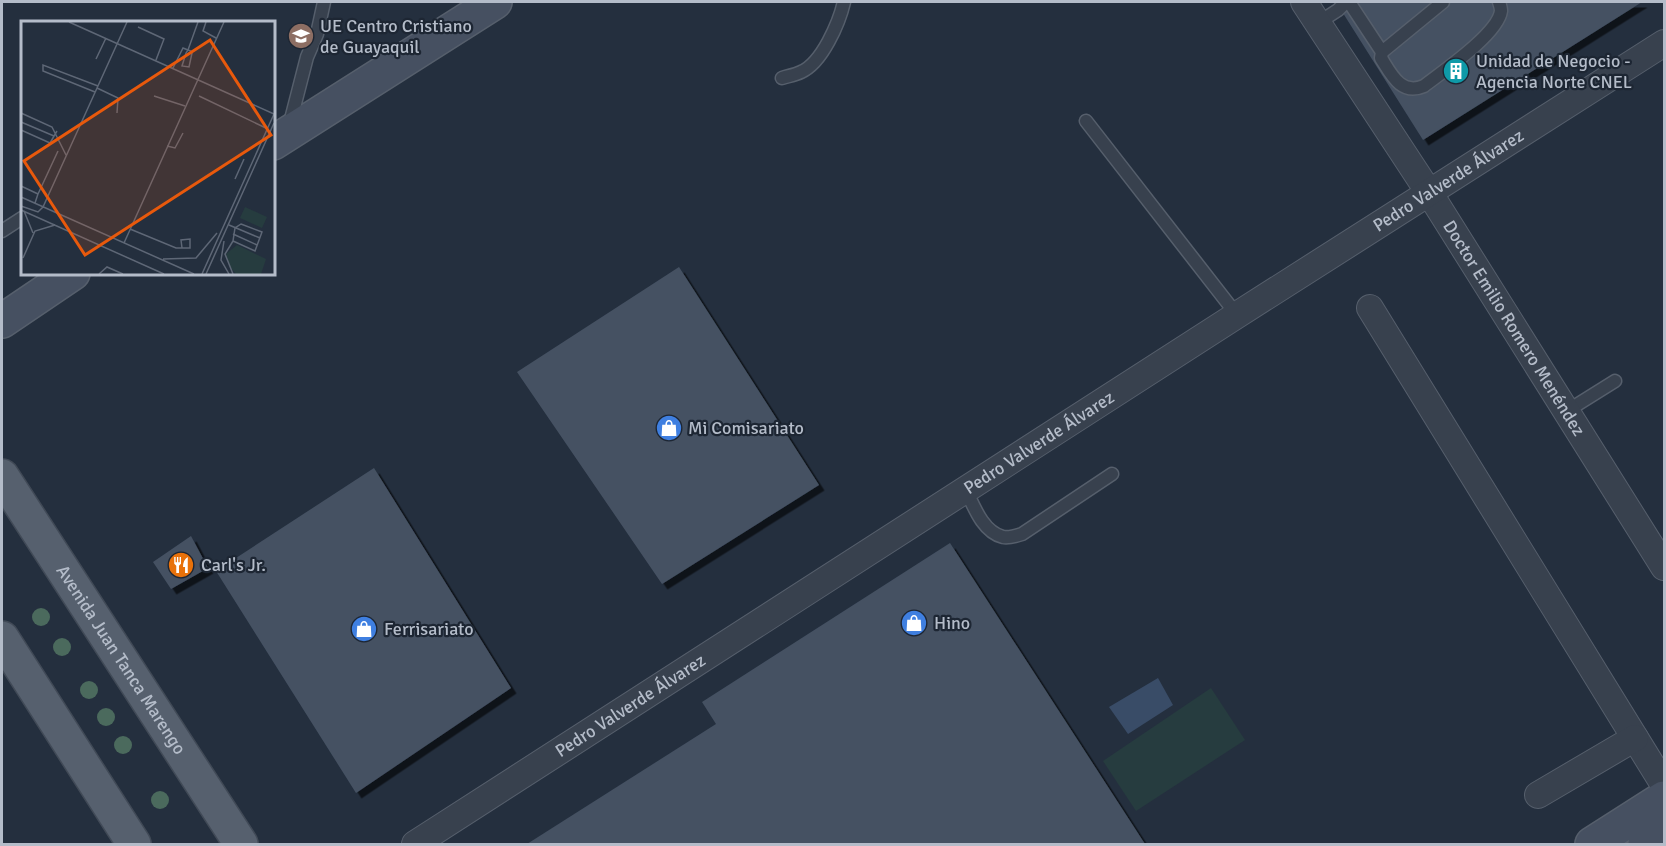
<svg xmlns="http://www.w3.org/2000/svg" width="1666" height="846" viewBox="0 0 1666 846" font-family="Signika,sans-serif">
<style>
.green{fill:#263c3f}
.water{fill:#394c67}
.building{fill:#455162;filter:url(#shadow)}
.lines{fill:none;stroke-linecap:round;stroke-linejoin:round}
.lane-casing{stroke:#565f6c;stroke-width:15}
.street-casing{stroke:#565f6c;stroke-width:28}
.secondary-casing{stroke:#565f6c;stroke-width:36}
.primary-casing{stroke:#414a57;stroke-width:36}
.lane{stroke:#38414e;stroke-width:12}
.street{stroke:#38414e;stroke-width:26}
.secondary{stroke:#465061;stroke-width:33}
.primary{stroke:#56606e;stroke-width:33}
.tree{fill:#4b6a5d}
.labels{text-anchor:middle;stroke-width:4.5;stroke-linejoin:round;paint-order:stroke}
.poi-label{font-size:18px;fill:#b4bcc9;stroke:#1d2633;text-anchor:start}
.street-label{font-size:18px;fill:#b4bcc9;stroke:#1d2633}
.inset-road{fill:none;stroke:#5e6776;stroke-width:1.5}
.view{fill:#e8590c;fill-opacity:0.15;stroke:#e8590c;stroke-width:3}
.inset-edge{fill:none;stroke:#b4bcc9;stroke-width:3}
</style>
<defs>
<filter id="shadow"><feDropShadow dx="5.5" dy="5.5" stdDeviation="0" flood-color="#0009"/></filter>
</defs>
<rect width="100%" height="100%" fill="#242f3e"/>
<path class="green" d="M1211 688 1245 740 1136 811 1103 761Z"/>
<path class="water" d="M1158 678 1173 705 1128 734 1109 707Z"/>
<path class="building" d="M1336 2H1642L1423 140Z
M679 267 819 485 662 584 517 372Z
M374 468 511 688 356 793 216 571Z
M191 536 208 568 171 589 153 562Z
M950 543 1145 844H527L716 724 702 702Z"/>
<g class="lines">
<g class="lane-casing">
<path id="lane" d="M1349 2 1382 52
M1443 2 1382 52 1381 58C1391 74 1401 96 1424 86 1442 72 1498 34 1501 11 1501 8 1500 5 1499 2
M1318 23 1338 10 1346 2
M782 78C788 76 795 75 801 72 822 63 839 23 844 2
M1086 121 1237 315
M289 127 307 57 317 34 324 2
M2 231 22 218
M1567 411 1615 381
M966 490C974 507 983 532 1003 537 1008 538 1016 536 1022 534L1112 474"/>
</g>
<g class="street-casing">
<g id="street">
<path id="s1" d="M1304 2 1430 194 1664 567"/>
<path d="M1370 308 1664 785"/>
<path d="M1538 795 1635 738"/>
<path id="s2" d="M415 844 1237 315 1664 43"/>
</g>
</g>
<g class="secondary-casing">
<path id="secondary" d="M273 143 495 2
M2 321 73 273
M1592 844 1664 798
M1645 844 1664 832"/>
</g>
<g class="primary-casing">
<g id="primary">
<path id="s3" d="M2 476 241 844"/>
<path d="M2 638 134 844"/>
</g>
</g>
<use href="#lane" class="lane"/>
<use href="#street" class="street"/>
<use href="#secondary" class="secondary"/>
<use href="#primary" class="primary"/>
</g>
<g class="tree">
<circle cx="41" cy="617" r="9"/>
<circle cx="62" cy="647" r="9"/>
<circle cx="89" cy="690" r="9"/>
<circle cx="106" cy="717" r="9"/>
<circle cx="123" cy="745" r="9"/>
<circle cx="160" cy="800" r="9"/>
</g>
<defs>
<g id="school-disc" transform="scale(1.35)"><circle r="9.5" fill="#8d6e63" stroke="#1d2633"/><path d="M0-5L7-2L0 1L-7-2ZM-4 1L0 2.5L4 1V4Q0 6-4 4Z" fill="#fff"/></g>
<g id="building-disc" transform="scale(1.35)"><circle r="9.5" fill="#0f9aa8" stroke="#1d2633"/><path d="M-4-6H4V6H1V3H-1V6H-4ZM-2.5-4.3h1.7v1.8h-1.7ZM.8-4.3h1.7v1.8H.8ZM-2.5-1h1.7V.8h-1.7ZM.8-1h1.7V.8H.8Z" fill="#fff"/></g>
<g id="shop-disc" transform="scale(1.35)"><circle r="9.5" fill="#3f7fe0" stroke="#1d2633"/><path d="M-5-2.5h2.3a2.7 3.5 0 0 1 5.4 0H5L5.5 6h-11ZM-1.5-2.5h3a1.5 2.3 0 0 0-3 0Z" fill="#fff"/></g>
<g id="restaurant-disc" transform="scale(1.35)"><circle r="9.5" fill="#e8710a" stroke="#1d2633"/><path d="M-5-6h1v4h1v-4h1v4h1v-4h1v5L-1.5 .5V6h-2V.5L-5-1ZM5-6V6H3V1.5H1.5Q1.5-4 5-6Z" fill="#fff"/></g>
</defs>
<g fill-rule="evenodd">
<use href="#school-disc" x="301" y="36"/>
<use href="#building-disc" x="1456" y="71"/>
<use href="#shop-disc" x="669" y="428"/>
<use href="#restaurant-disc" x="181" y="565"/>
<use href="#shop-disc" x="914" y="623"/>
<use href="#shop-disc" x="364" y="629"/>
</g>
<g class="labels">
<g class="poi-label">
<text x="320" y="32">UE Centro Cristiano<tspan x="320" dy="21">de Guayaquil</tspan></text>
<text x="1476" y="67">Unidad de Negocio -<tspan x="1476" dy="21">Agencia Norte CNEL</tspan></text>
<text x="688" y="434">Mi Comisariato</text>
<text x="201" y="571">Carl's Jr.</text>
<text x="934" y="629">Hino</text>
<text x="384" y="635">Ferrisariato</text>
</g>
<g class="street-label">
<text dy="6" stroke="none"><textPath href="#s2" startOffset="1228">Pedro Valverde Álvarez</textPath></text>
<text dy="6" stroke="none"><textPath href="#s1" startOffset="388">Doctor Emilio Romero Menéndez</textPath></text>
<text dy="6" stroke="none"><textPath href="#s2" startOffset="742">Pedro Valverde Álvarez</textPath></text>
<text dy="6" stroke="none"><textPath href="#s3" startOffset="219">Avenida Juan Tanca Marengo</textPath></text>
<text dy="6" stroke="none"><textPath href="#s2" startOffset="256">Pedro Valverde Álvarez</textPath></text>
</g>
</g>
<g transform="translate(21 21)">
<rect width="254" height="254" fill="#242f3e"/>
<path d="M224 186 246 196 241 207 219 197ZM216 224 245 238 240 253H215L209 246 205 233Z" fill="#263c3f"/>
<path class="inset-road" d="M48 1 253 93M185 1 182 10 195 17M117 6 143 18 135 39M75 38 85 17M152 47 162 27 167 29 170 30 171 32 168 46 161 45 165 32 167 29 177 1M76 67 97 77 96 92M74 71 22 50V44L77 65M133 75 164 85M178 75 247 108M0 92 31 106 45 134M0 101 33 115M0 109 29 122 36 110M146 125 154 127 162 112M214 158 223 138M0 165 17 173 14 182M17 173 37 130M0 176 173 253M0 185 17 191 22 186M22 186 106 1M0 189 143 253M3 190 12 212M220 203 241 211 234 230 212 220 214 207ZM208 204 239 217M109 208 155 227H169V218L160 219 161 227M212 213 236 224M203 220 200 239 208 253M212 220 204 233 212 253M103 222 203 1M2 237 14 210 34 204M142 238 175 237 196 212M78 253 86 246 102 253M181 253 253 93M185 253 253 102"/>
<path class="view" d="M189 19 250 114 64 234 3 140Z"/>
<rect width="254" height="254" class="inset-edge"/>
</g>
<rect width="1666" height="846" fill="none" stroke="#b4bcc9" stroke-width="6"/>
</svg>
